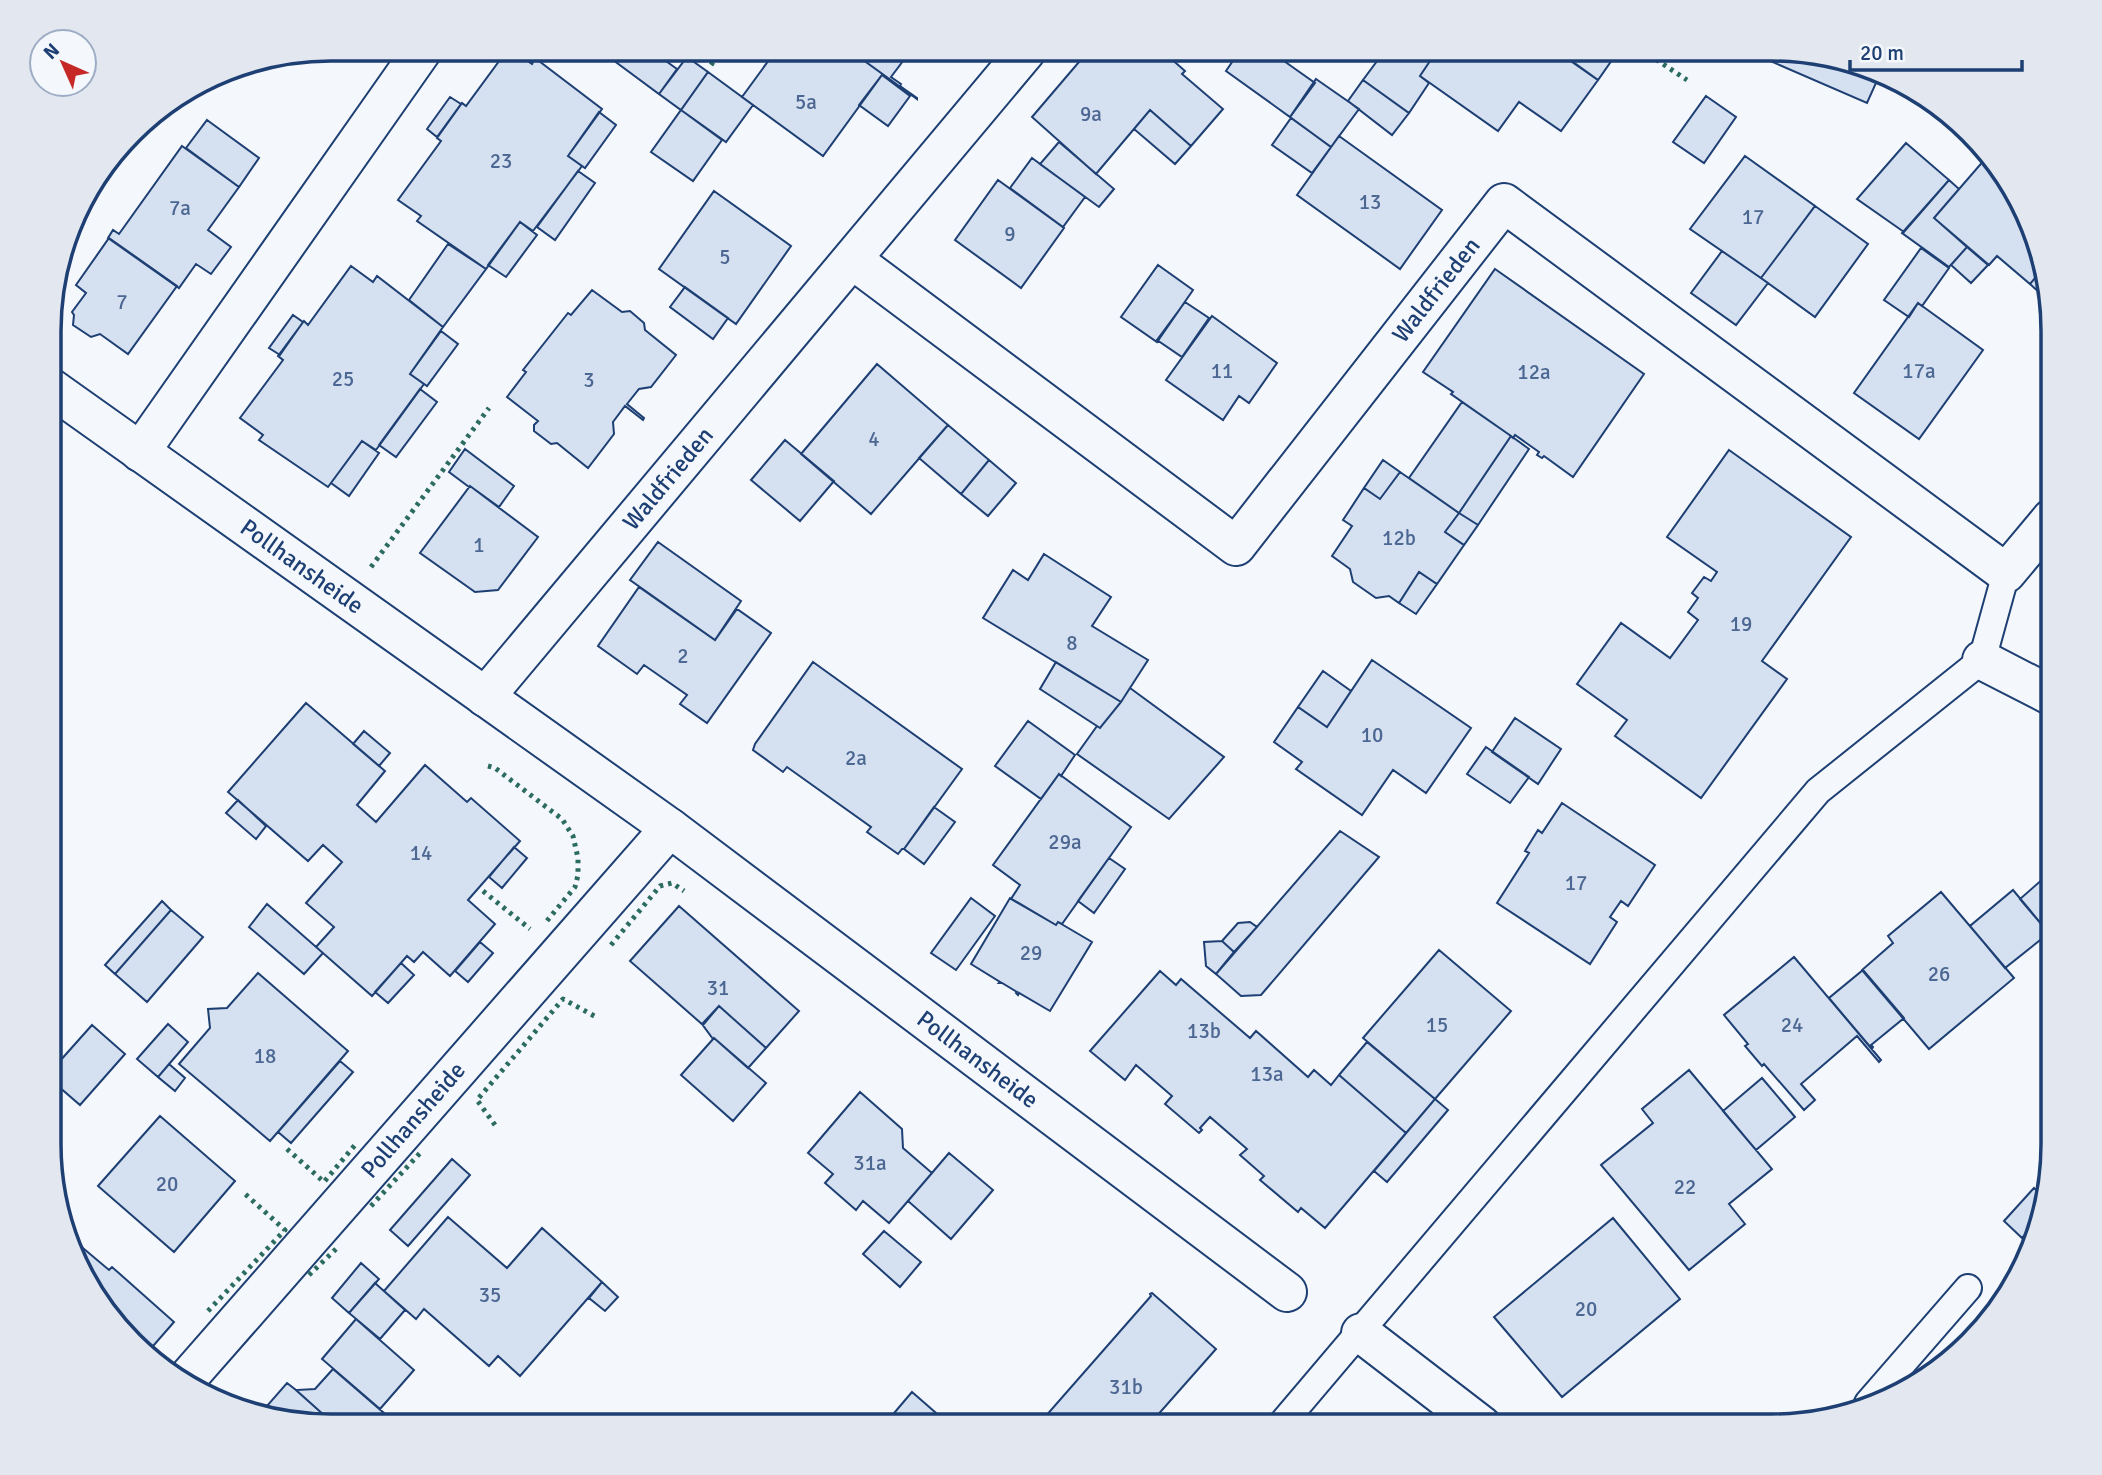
<svg xmlns="http://www.w3.org/2000/svg" width="2102" height="1475" viewBox="0 0 2102 1475" font-family="Signika,sans-serif">
<style>
.building{fill:#d5e0f0;stroke:#1d3f73;stroke-width:2}
.lines{fill:none;stroke-linecap:round;stroke-linejoin:round}
.lane-casing{stroke:#1d3f73;stroke-width:30}
.street-casing{stroke:#1d3f73;stroke-width:42}
.lane{stroke:#f4f7fb;stroke-width:26}
.street{stroke:#f4f7fb;stroke-width:38}
.hedge{stroke:#2c6c60;stroke-width:5;stroke-dasharray:3.5 5;stroke-linecap:butt}
.labels{text-anchor:middle;stroke-width:5;stroke-linejoin:round;paint-order:stroke}
.number-label{font-size:21px;fill:#4b6792}
.street-label{font-size:24px;fill:#1d3f73;stroke:#f4f7fb}
.rim{fill:none;stroke:#1d3f73;stroke-width:3.5}
</style>
<rect width="100%" height="100%" fill="#f4f7fb"/>
<path class="building" d="M508 49H511L532 64 535 58 602 109 568 156 582 166 533 231 520 222 486 269 417 221 421 216 398 200 441 141 437 138 462 103 466 106Z
M620 49H649L677 69 659 94 613 60Z
M777 49H848L917 99 882 75 823 156 742 97Z
M848 49H912L891 77 901 84 900 86 917 98V99Z
M1090 49H1160L1185 71 1182 74 1223 109 1191 146 1150 110 1096 174 1032 117Z
M1241 49H1267L1315 83 1290 117 1226 71Z
M1386 49H1438L1420 76 1429 83 1409 113 1363 80Z
M1438 49H1555L1598 80 1561 131 1519 102 1498 131 1420 76Z
M1555 50H1597L1612 60 1598 80Z
M1755 50H1788L1862 64 1880 74 1867 103 1754 54Z
M687 57 708 72 681 110 659 94Z
M708 72 753 105 726 142 681 110Z
M882 75 910 96 888 126 859 105Z
M1316 79 1359 109 1331 147 1290 117Z
M1363 80 1409 113 1392 135 1348 101Z
M1706 96 1736 117 1704 163 1673 142Z
M450 97 461 104 437 137 427 129Z
M681 110 722 140 693 181 651 152Z
M1150 110 1191 146 1175 164 1134 129Z
M599 112 616 125 585 168 568 156Z
M1291 118 1331 147 1312 173 1272 145Z
M207 120 259 158 239 187 186 148Z
M1339 136 1442 210 1400 269 1297 195Z
M1059 142 1114 189 1099 207 1040 164Z
M1906 143 1949 180 1904 232 1857 199Z
M182 146 239 187 208 230 231 247 211 274 196 264 179 288 108 238 113 230 119 234Z
M1745 156 1815 206 1761 278 1690 229Z
M1032 158 1085 197 1063 227 1010 188Z
M1985 159 2024 206 2041 271 2030 284 1997 256 1989 265 1934 218Z
M578 171 595 183 555 240 537 227Z
M998 180 1064 228 1021 288 955 240Z
M1949 180 1959 189 1934 218 1967 247 1949 267 1902 233Z
M714 191 791 246 736 324 659 269Z
M1815 206 1868 244 1815 317 1761 278Z
M520 222 537 235 506 277 488 265Z
M109 238 177 286 128 354 100 334 91 337 73 325 74 315 72 312 86 293 76 285Z
M448 244 486 269 443 327 409 300Z
M1967 247 1988 265 1971 283 1951 265Z
M1921 248 1949 268 1922 306 1918 303 1909 317 1884 300Z
M1722 251 1768 283 1736 325 1691 293Z
M1158 265 1193 290 1157 342 1121 317Z
M351 266 373 282 377 276 443 327 410 374 424 384 376 450 362 441 328 487 259 440 263 435 240 418 283 360 278 356 304 321 308 325Z
M1495 269 1644 374 1573 477 1544 456 1542 458 1537 455 1539 452 1515 435 1513 438 1511 436 1451 394 1453 392 1423 372Z
M2041 271 2049 301 2030 284Z
M685 287 728 318 713 339 670 307Z
M592 290 622 312 630 311 644 323 645 330 676 355 651 387 639 389 627 404 644 418 643 420 625 406 613 422 614 434 588 468 557 443 551 444 534 431V425L538 421 507 397 526 372 523 370 568 313 571 315Z
M1185 302 1209 318 1182 357 1157 340Z
M1918 303 1983 350 1919 439 1854 393Z
M293 315 303 322 280 355 269 348Z
M1212 316 1277 363 1249 403 1239 396 1223 420 1166 380Z
M441 331 458 344 427 386 410 374Z
M877 364 948 425 871 514 801 454Z
M420 389 437 402 396 457 379 445Z
M1462 402 1511 436 1459 513 1409 478Z
M948 425 989 460 961 494 919 458Z
M1511 436 1529 449 1478 525 1459 513Z
M785 440 834 481 800 521 751 480Z
M362 441 379 453 349 496 331 483Z
M465 449 514 486 499 507 470 486 469 487 449 472Z
M1729 450 1851 537 1762 661 1787 679 1701 798 1615 736 1627 720 1577 684 1621 623 1670 658 1698 620 1688 612 1698 598 1692 593 1704 577 1711 581 1717 572 1667 537Z
M989 460 1016 483 988 516 961 494Z
M1383 460 1400 472 1380 499 1364 488Z
M1400 472 1459 513 1445 532 1464 545 1437 584 1419 572 1399 603 1389 596 1376 598 1353 582 1350 569 1332 556 1352 526 1343 520 1364 488 1380 499Z
M470 486 538 537 498 590 475 592 420 553Z
M1459 513 1478 525 1464 545 1445 532Z
M658 542 741 601 715 640 630 580Z
M1044 554 1111 597 1092 626 1148 660 1121 702 983 618 1013 570 1028 580Z
M1419 572 1437 584 1416 614 1399 603Z
M639 587 715 640 737 609 771 633 707 723 680 704 687 695 644 665 637 674 598 646Z
M1372 660 1471 728 1426 793 1393 770 1362 815 1296 769 1302 762 1274 742 1298 707 1327 727Z
M813 662 962 769 904 849H902L898 854 867 832 871 827 787 767 783 772 753 750 755 744Z
M1056 662 1121 702 1100 728 1040 689Z
M1323 671 1351 691 1327 727 1298 707Z
M1130 688 1224 757 1169 819 1077 754 1097 726 1100 728 1121 702Z
M306 703 385 771 357 805 376 822 425 765 467 802 471 798 520 841 468 900 495 924 450 976 423 952 414 962 407 956 372 996 316 947 334 927 306 903 342 862 323 845 308 861 228 792Z
M1515 718 1561 749 1538 784 1492 752Z
M1028 721 1075 755 1061 776 1059 774 1041 799 995 766Z
M364 731 390 753 379 766 353 744Z
M1486 747 1529 777 1510 803 1467 774Z
M1059 774 1131 827 1062 924 1058 922 1056 925 1011 899 1020 885 993 865Z
M238 800 266 826 256 839 226 813Z
M1562 803 1655 865 1628 906 1621 901 1610 917 1617 922 1590 964 1497 903 1529 853 1525 851 1538 830 1542 833Z
M934 807 955 822 924 864 904 849Z
M1340 831 1379 857 1261 995 1241 996 1216 974Z
M514 847 527 858 502 888 489 877Z
M1109 858 1125 869 1094 913 1078 901Z
M2052 871V937L2020 899Z
M2013 890 2049 933 2005 968 1970 926Z
M1941 892 2014 978 1929 1049 1862 970 1893 943 1888 936Z
M971 898 995 916 956 970 931 953Z
M1010 898 1056 925 1058 922 1092 942 1050 1011 1019 993 1018 995 1016 993 1017 992 1002 983H999L1000 982 971 964Z
M162 901 171 910 115 974 105 965Z
M267 904 323 953 304 974 249 927Z
M679 906 799 1011 766 1048 719 1006 703 1025 630 961Z
M171 910 203 937 147 1002 115 974Z
M1250 922 1257 927 1234 952 1222 941 1238 923Z
M1222 941 1234 952 1216 974 1206 966 1204 942Z
M480 942 493 953 468 982 455 971Z
M1439 950 1511 1011 1435 1099 1363 1038Z
M1794 957 1881 1060 1879 1062 1857 1036 1801 1084 1815 1100 1804 1110 1764 1064 1762 1066 1745 1046 1748 1044 1724 1015Z
M401 963 414 975 388 1003 375 992Z
M1863 970 1904 1018 1871 1045 1873 1047 1872 1049 1829 998Z
M1160 971 1176 985 1181 979 1250 1038 1256 1031 1308 1077 1314 1070 1331 1085 1339 1075 1406 1133 1325 1228 1301 1208 1298 1212 1260 1180 1264 1176 1240 1155 1247 1149 1210 1117 1200 1128 1202 1130 1199 1133 1165 1104 1172 1096 1136 1065 1125 1080 1090 1051Z
M258 973 348 1051 270 1141 179 1064 210 1028 208 1009 227 1008Z
M719 1006 766 1048 748 1068 714 1038 713 1039 702 1024Z
M168 1024 188 1042 158 1077 137 1059Z
M92 1025 125 1054 80 1105 51 1080V1071Z
M714 1038 766 1083 733 1121 681 1075Z
M1367 1042 1435 1099 1406 1133 1339 1075Z
M340 1061 353 1072 291 1143 278 1132Z
M169 1064 185 1078 175 1091 158 1077Z
M1689 1070 1772 1169 1729 1204 1745 1224 1689 1270 1601 1165 1653 1123 1642 1109Z
M1762 1078 1795 1117 1756 1150 1723 1111Z
M860 1092 902 1129 903 1148 932 1173 889 1223 863 1201 856 1210 825 1183 833 1174 808 1153Z
M1435 1099 1448 1110 1387 1182 1374 1171Z
M160 1116 235 1181 174 1252 98 1186Z
M949 1153 993 1190 951 1239 908 1201Z
M452 1159 470 1175 408 1246 390 1230Z
M2034 1188 2045 1198 2042 1216 2022 1238 2004 1221Z
M448 1217 507 1268 542 1228 602 1282 520 1376 498 1356 489 1366 424 1309 416 1319 384 1291Z
M1613 1218 1680 1299 1562 1397 1494 1317Z
M884 1231 921 1262 900 1287 863 1254Z
M71 1238 109 1270 112 1267 174 1322 147 1353 87 1285Z
M361 1263 379 1279 349 1313 332 1298Z
M602 1282 618 1297 605 1311 589 1298Z
M375 1283 405 1310 380 1339 349 1313Z
M1152 1293 1216 1349 1148 1426H1037L1151 1296 1150 1294Z
M356 1319 414 1370 380 1409 322 1359Z
M333 1369 392 1420 388 1425H335L296 1390 315 1389Z
M287 1383 296 1390 335 1425H314L259 1415Z
M912 1392 951 1426H883Z"/>
<g class="lines">
<g class="lane-casing">
<path id="lane" d="M1868 1403 1968 1288
M1280 1426 1818 791 1982 660 2006 573"/>
</g>
<g class="street-casing">
<g id="street">
<path id="s1" d="M853 260 1236 546 1504 203 2006 573 2052 518"/>
<path id="s2" d="M51 388 670 828 185 1381"/>
<path d="M140 452 423 49"/>
<path d="M1982 660 2052 696"/>
<path id="s3" d="M485 697 1026 51"/>
<path id="s4" d="M670 828 1287 1292"/>
<path d="M1361 1333 1482 1426"/>
</g>
</g>
<use href="#lane" class="lane"/>
<use href="#street" class="street"/>
<path class="hedge" d="M1642 50 1687 80
M711 65 722 49
M371 567 489 408
M488 766 495 768 562 819 573 836 578 858V875L575 887 546 922
M483 891 530 929
M611 945 660 886 672 883 684 891
M495 1125 477 1100 563 999 598 1018
M287 1149 324 1182 355 1145
M371 1206 421 1152
M309 1275 336 1249
M208 1311 285 1230 243 1192"/>
</g>
<g class="labels">
<g class="number-label">
<text x="806" y="109">5a</text>
<text x="1091" y="121">9a</text>
<text x="501" y="168">23</text>
<text x="1370" y="209">13</text>
<text x="180" y="215">7a</text>
<text x="1753" y="224">17</text>
<text x="1010" y="241">9</text>
<text x="725" y="264">5</text>
<text x="122" y="309">7</text>
<text x="1222" y="378">11</text>
<text x="1919" y="378">17a</text>
<text x="1534" y="379">12a</text>
<text x="343" y="386">25</text>
<text x="589" y="387">3</text>
<text x="874" y="446">4</text>
<text x="1399" y="545">12b</text>
<text x="479" y="552">1</text>
<text x="1741" y="631">19</text>
<text x="1072" y="650">8</text>
<text x="683" y="663">2</text>
<text x="1372" y="742">10</text>
<text x="856" y="765">2a</text>
<text x="1065" y="849">29a</text>
<text x="421" y="860">14</text>
<text x="1576" y="890">17</text>
<text x="1031" y="960">29</text>
<text x="1939" y="981">26</text>
<text x="718" y="995">31</text>
<text x="1437" y="1032">15</text>
<text x="1792" y="1032">24</text>
<text x="1204" y="1038">13b</text>
<text x="265" y="1063">18</text>
<text x="1267" y="1081">13a</text>
<text x="870" y="1170">31a</text>
<text x="167" y="1191">20</text>
<text x="1685" y="1194">22</text>
<text x="490" y="1302">35</text>
<text x="1586" y="1316">20</text>
<text x="1126" y="1394">31b</text>
</g>
<g class="street-label">
<text dy="8" stroke="none"><textPath href="#s1" startOffset="803">Waldfrieden</textPath></text>
<text dy="8" stroke="none"><textPath href="#s3" startOffset="285">Waldfrieden</textPath></text>
<text dy="8" stroke="none"><textPath href="#s2" startOffset="308">Pollhansheide</textPath></text>
<text dy="8" stroke="none"><textPath href="#s4" startOffset="385">Pollhansheide</textPath></text>
<text transform="translate(413 1120) rotate(-49)" y="8">Pollhansheide</text>
</g>
</g>
<path d="M0 0H2102V1475H0ZM331 61H1771A270 270 0 0 1 2041 331V1144A270 270 0 0 1 1771 1414H331A270 270 0 0 1 61 1144V331A270 270 0 0 1 331 61Z" fill="#e3e8f0" fill-rule="evenodd"/>
<path class="rim" d="M331 61H1771A270 270 0 0 1 2041 331V1144A270 270 0 0 1 1771 1414H331A270 270 0 0 1 61 1144V331A270 270 0 0 1 331 61Z"/>
<g transform="translate(63 63) rotate(315)"><circle r="33" fill="#f4f7fb" stroke="#9eadc5" stroke-width="2"/>
<path d="M0-5L12 26L0 18L-12 26Z" fill="#c62828"/>
<text y="-10" font-size="19" font-weight="bold" text-anchor="middle" fill="#1d3f73">N</text>
</g>
<path d="M1850 60v10h172v-10" fill="none" stroke="#1d3f73" stroke-width="3.5"/>
<text x="1860" y="60" font-size="21" fill="#1d3f73" stroke="#f4f7fb" stroke-width="5" paint-order="stroke">20 m</text>
</svg>
